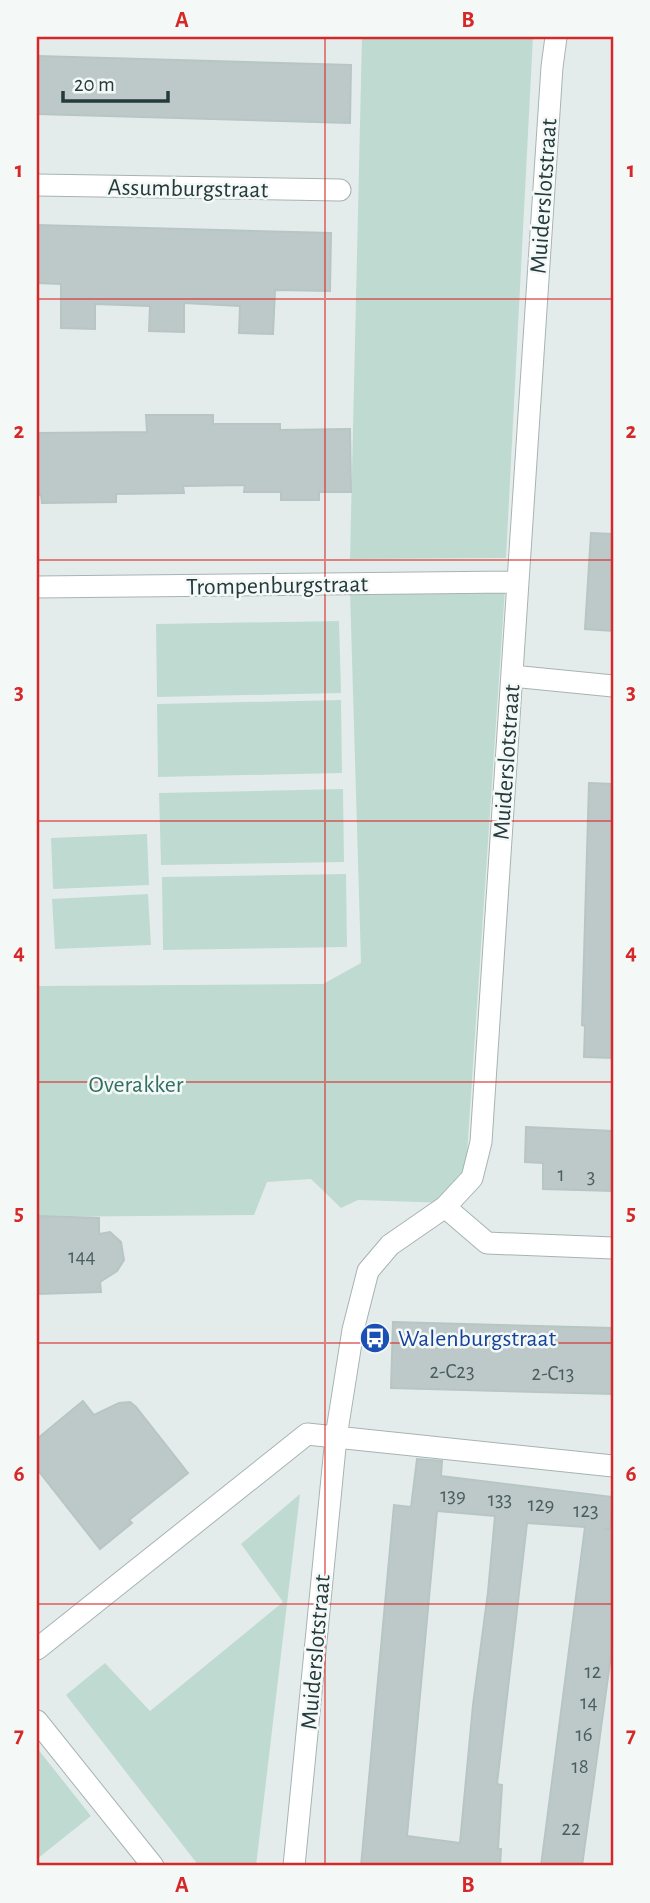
<svg xmlns="http://www.w3.org/2000/svg" width="650" height="1903" viewBox="0 0 650 1903" font-family="'Alegreya Sans',sans-serif">
<style>
.green{fill:#bfdbd1}
.building{fill:#bcc9c8;stroke:#b7c5c4;stroke-width:2;fill-rule:evenodd}
.lines{fill:none;stroke-linecap:round;stroke-linejoin:round}
.street-casing{stroke:#a7b3b3;stroke-width:23}
.street{stroke:#fff;stroke-width:21}
.grid{fill:none;stroke:#d62828;stroke-width:2;stroke-opacity:0.55}
.labels{text-anchor:middle;stroke-width:5;stroke-linejoin:round;paint-order:stroke}
.number-label{font-size:21px;fill:#4b5e5f}
.street-label{font-size:24px;fill:#253a3c;stroke:#f4f9f8}
.park-label{font-size:24px;fill:#326f60;stroke:#f4f9f8}
.transit-label{font-size:24px;fill:#164399;stroke:#f4f9f8;text-anchor:start}
.neatline{fill:none;stroke:#d62828;stroke-width:2.5}
.grid-label{font-size:23px;text-anchor:middle;font-weight:bold;fill:#d62828}
</style>
<rect width="100%" height="100%" fill="#e4eceb"/>
<path class="green" d="M362 37H533L506 558 350 559Z
M505 589 465 1184 448 1203 358 1200 341 1208 311 1179 267 1182 254 1215 37 1217V986L323 984 361 963 350 591Z
M339 621 341 693 157 697 156 624Z
M341 700 342 773 158 777 157 704Z
M343 789 344 862 161 865 159 793Z
M147 834 149 885 53 889 51 838Z
M346 874 347 947 163 950 162 877Z
M148 894 151 945 55 949 52 899Z
M300 1494 256 1866H199L66 1695 105 1663 150 1711 283 1602 241 1544Z
M37 1748 91 1816 37 1859Z"/>
<path class="building" d="M37 56 351 65 350 123 37 114Z
M37 225 331 233 330 291 275 290 273 334 239 333 240 306 184 303V332L149 331 150 306 95 304V329L61 328V284L37 283Z
M146 415H213V424H280V430L350 429 351 492H319V500H281V492H244L245 485 183 486 184 493 116 494V502L42 503 41 495H37V433L147 432Z
M591 533 613 534V631L585 629Z
M589 783 613 784V1058L584 1057 585 1026 582 1025Z
M526 1127 613 1131V1191L543 1189V1163L525 1162Z
M37 1216 99 1218V1234L110 1232 121 1242 124 1260 117 1271 100 1282 101 1292 37 1294Z
M393 1322 613 1328V1394L391 1388Z
M83 1401 94 1415 119 1403 130 1402 136 1407 188 1473 129 1520 132 1523 100 1549 37 1469V1439Z
M417 1459 442 1461 441 1476 613 1497 610 1529H604L613 1530V1641L582 1866H541L585 1527 527 1523 497 1784 502 1785 498 1849H501L500 1866H361L394 1505 411 1507ZM437 1511 495 1516 488 1592 473 1705 460 1843 407 1836Z"/>
<g class="lines">
<g class="street-casing">
<path id="street" d="M37 185 340 190
M37 587 518 582
M512 676 613 686
M445 1207 487 1243 613 1248
M37 1649 307 1434 613 1466
M37 1721 153 1866
M294 1866 336 1437 353 1330 368 1271 390 1245 445 1207 472 1178 481 1142 552 67 556 37"/>
</g>
<use href="#street" class="street"/>
</g>
<path class="grid" d="M325 37V1866M37 299H613M37 560H613M37 821H613M37 1082H613M37 1343H613M37 1604H613"/>
<defs>
<g id="bus-disc" transform="scale(1.575)"><circle r="9.5" fill="#1a4fb4" stroke="#f4f9f8"/><path d="M-5-6H5V4H4V6H2V4H-2V6H-4V4H-5ZM-3.5-4V0h7V-4ZM-3.5 1.2v1.5H-2V1.2ZM2 1.2v1.5H3.5V1.2Z" fill="#fff"/></g>
</defs>
<g fill-rule="evenodd">
<use href="#bus-disc" x="375" y="1338"/>
</g>
<g class="labels">
<g class="number-label">
<text x="561" y="1181">1</text>
<text x="591" y="1183">3</text>
<text x="82" y="1263">144</text>
<text x="452" y="1378">2-C23</text>
<text x="553" y="1380">2-C13</text>
<text x="453" y="1502">139</text>
<text x="500" y="1506">133</text>
<text x="541" y="1511">129</text>
<text x="586" y="1517">123</text>
<text x="593" y="1678">12</text>
<text x="589" y="1709">14</text>
<text x="584" y="1741">16</text>
<text x="580" y="1773">18</text>
<text x="571" y="1835">22</text>
</g>
<g class="street-label">
<text transform="translate(188 188) rotate(1)" y="8">Assumburgstraat</text>
<text transform="translate(543 196) rotate(-86)" y="8">Muiderslotstraat</text>
<text transform="translate(277 585) rotate(-1)" y="8">Trompenburgstraat</text>
<text transform="translate(506 762) rotate(-86)" y="8">Muiderslotstraat</text>
<text transform="translate(315 1652) rotate(-85)" y="8">Muiderslotstraat</text>
</g>
<g class="park-label">
<text x="136" y="1092">Overakker</text>
</g>
<g class="transit-label">
<text x="398" y="1346">Walenburgstraat</text>
</g>
</g>
<rect width="650" height="1903" fill="none" stroke="#f4f9f8" stroke-width="77"/>
<path d="M63 91v10h105v-10" fill="none" stroke="#253a3c" stroke-width="3.5"/>
<text x="74" y="91" font-size="21" fill="#253a3c" stroke="#f4f9f8" stroke-width="5" paint-order="stroke">20 m</text>
<rect x="38" y="38" width="574" height="1826" class="neatline"/>
<g class="grid-label">
<text x="182" y="27">A</text>
<text x="468" y="27">B</text>
<text x="19" y="177">1</text>
<text x="631" y="177">1</text>
<text x="19" y="438">2</text>
<text x="631" y="438">2</text>
<text x="19" y="699">3</text>
<text x="631" y="699">3</text>
<text x="19" y="959">4</text>
<text x="631" y="959">4</text>
<text x="19" y="1220">5</text>
<text x="631" y="1220">5</text>
<text x="19" y="1481">6</text>
<text x="631" y="1481">6</text>
<text x="19" y="1742">7</text>
<text x="631" y="1742">7</text>
<text x="182" y="1892">A</text>
<text x="468" y="1892">B</text>
</g>
</svg>
